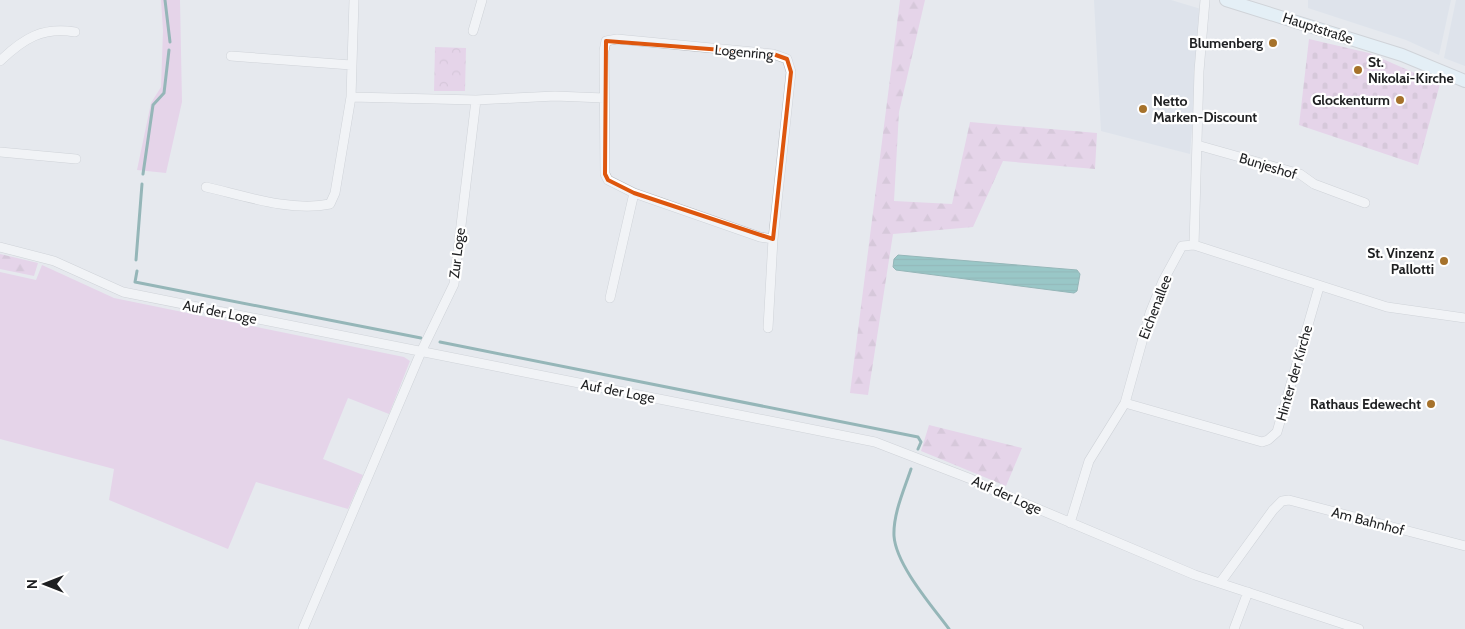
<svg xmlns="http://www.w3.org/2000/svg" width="1465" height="629" viewBox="0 0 1465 629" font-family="Cabin,sans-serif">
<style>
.built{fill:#d4dce7}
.grass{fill:#e5bae3}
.forest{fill:url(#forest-firs)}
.cemetery{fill:url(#cemetery-stones)}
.park{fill:url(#park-crowns)}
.water{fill:url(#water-rules);stroke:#337875}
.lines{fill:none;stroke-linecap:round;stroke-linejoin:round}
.stream{stroke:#337875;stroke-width:3}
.street-casing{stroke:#b5b8bd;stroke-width:10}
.secondary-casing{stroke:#b5b8bd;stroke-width:14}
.street{stroke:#fff;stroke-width:9}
.secondary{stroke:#e2f6fe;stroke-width:12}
.marked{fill:none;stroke:#de560d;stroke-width:4;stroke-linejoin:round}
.poi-dot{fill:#a6722b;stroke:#fff;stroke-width:2}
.labels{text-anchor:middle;stroke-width:4.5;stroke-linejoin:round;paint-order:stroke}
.street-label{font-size:14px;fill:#1f2022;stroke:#fff}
.poi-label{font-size:14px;font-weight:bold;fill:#1f2022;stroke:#fff;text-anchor:end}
</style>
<defs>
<pattern id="forest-firs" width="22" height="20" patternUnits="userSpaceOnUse" patternTransform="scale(1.25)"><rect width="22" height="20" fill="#e5bae3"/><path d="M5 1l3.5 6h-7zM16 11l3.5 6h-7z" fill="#c4a0c2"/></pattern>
<pattern id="cemetery-stones" width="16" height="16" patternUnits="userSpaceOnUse" patternTransform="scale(1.25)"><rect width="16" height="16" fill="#e5bae3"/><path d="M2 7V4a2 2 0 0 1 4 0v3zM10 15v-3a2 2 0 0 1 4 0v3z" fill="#c4a0c2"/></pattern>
<pattern id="park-crowns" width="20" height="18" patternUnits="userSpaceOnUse" patternTransform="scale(1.25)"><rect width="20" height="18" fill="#e5bae3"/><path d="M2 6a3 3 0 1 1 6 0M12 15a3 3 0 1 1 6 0" fill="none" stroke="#c4a0c2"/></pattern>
<pattern id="water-rules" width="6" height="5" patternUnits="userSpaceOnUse" patternTransform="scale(1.25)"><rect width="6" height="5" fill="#3c9e98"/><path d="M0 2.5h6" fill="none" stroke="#32807c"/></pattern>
</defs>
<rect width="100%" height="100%" fill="#e6e9ee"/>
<path class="built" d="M1094 0H1171L1201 9 1190 154 1101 131Z
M1308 0H1451L1439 55 1406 40 1308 8Z
M1456 0H1465V66L1444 58Z"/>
<path class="grass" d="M161 0H180L182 102 166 173 137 170 151 103 161 87 163 31Z
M42 265 114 298 404 357 410 361 389 414 348 398 323 459 363 475 348 509 256 482 228 549 109 500 114 469 0 439V272L36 280Z"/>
<path class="forest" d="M900 0H925L899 112 894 201 952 204 970 122 1097 133 1095 169 1003 161 973 227 893 234 868 395 850 393Z
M0 254 38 263 34 276 0 269Z
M929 425 1022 448 1006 486 921 451Z"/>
<path class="cemetery" d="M1309 39 1369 53 1440 84 1418 165 1299 125Z"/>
<path class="park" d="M435 47 466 48 465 91H434Z"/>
<path class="water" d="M898 255 1077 270 1080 274 1077 291 1074 293 896 270 893 267 894 259Z"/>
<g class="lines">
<path class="stream" d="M165 0 170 42
M143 174 153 105 164 93 169 50
M136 260 142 184
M137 271 135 282 421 338
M440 342 918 437 921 442 918 449
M911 469C904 490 893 514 894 536 896 565 932 606 949 629"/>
<g class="street-casing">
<path id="street" d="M354 0 351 97 476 100 555 96 604 98
M473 31 482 0
M617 39 773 54 787 59 791 72 773 239 760 237 634 193 608 180 605 174 604 51 606 41Z
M231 56 351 65
M0 61C24 38 42 27 75 32
M1197 145 1300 174 1314 184 1365 203
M0 152 76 159
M206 187C245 196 291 212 330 204L335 193 351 97
M1194 245 1387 307 1465 318
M0 247 54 261 123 292 875 442 971 479 986 487 1195 575 1359 629
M610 298 634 193
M768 328 773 239
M1125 403 1262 442 1268 440 1277 432 1319 287
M1070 523 1089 461 1125 403 1150 313 1163 281 1182 246 1194 245 1199 71 1205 0
M1220 583 1273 510 1282 501 1289 500 1465 546
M303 629 421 352 454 284 476 100
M1234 629 1248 592"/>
</g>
<g class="secondary-casing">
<path id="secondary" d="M1226 0 1402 55 1465 81"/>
</g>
<use href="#street" class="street"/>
<use href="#secondary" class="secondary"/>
</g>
<path d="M0 0H1465V629H0ZM606 41 773 54 787 59 791 72 773 239 634 193 608 180 605 174Z" fill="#e6e9ee" fill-opacity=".55" fill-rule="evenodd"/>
<path class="marked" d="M606 41 773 54 787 59 791 72 773 239 634 193 608 180 605 174Z"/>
<g class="poi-dot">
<circle cx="1273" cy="43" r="5"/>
<circle cx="1358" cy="70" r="5"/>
<circle cx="1400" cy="100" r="5"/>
<circle cx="1143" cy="109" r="5"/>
<circle cx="1444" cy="261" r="5"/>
<circle cx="1431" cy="404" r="5"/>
</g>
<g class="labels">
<g class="street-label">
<text transform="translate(1318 28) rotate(18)" y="5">Hauptstraße</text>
<text transform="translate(744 52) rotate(5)" y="5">Logenring</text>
<text transform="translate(1268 166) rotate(17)" y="5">Bunjeshof</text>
<text transform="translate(457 253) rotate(-83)" y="5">Zur Loge</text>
<text transform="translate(1155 307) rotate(-69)" y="5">Eichenallee</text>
<text transform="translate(220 312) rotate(11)" y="5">Auf der Loge</text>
<text transform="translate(1294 373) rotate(-74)" y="5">Hinter der Kirche</text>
<text transform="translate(618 391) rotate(11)" y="5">Auf der Loge</text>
<text transform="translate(1007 495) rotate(24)" y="5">Auf der Loge</text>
<text transform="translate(1368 521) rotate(15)" y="5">Am Bahnhof</text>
</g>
<g class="poi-label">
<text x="1263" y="48">Blumenberg</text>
<text x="1368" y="67" text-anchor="start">St.<tspan x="1368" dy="16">Nikolai-Kirche</tspan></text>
<text x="1390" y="105">Glockenturm</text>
<text x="1153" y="106" text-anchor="start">Netto<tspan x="1153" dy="16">Marken-Discount</tspan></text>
<text x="1434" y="258">St. Vinzenz<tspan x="1434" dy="16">Pallotti</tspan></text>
<text x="1421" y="409">Rathaus Edewecht</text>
</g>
</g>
<g transform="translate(45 584) rotate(270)" stroke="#ffffff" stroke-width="4" paint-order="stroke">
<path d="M0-4L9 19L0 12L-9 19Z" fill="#1f2022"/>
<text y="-8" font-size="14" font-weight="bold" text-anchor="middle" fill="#1f2022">N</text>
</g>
</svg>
